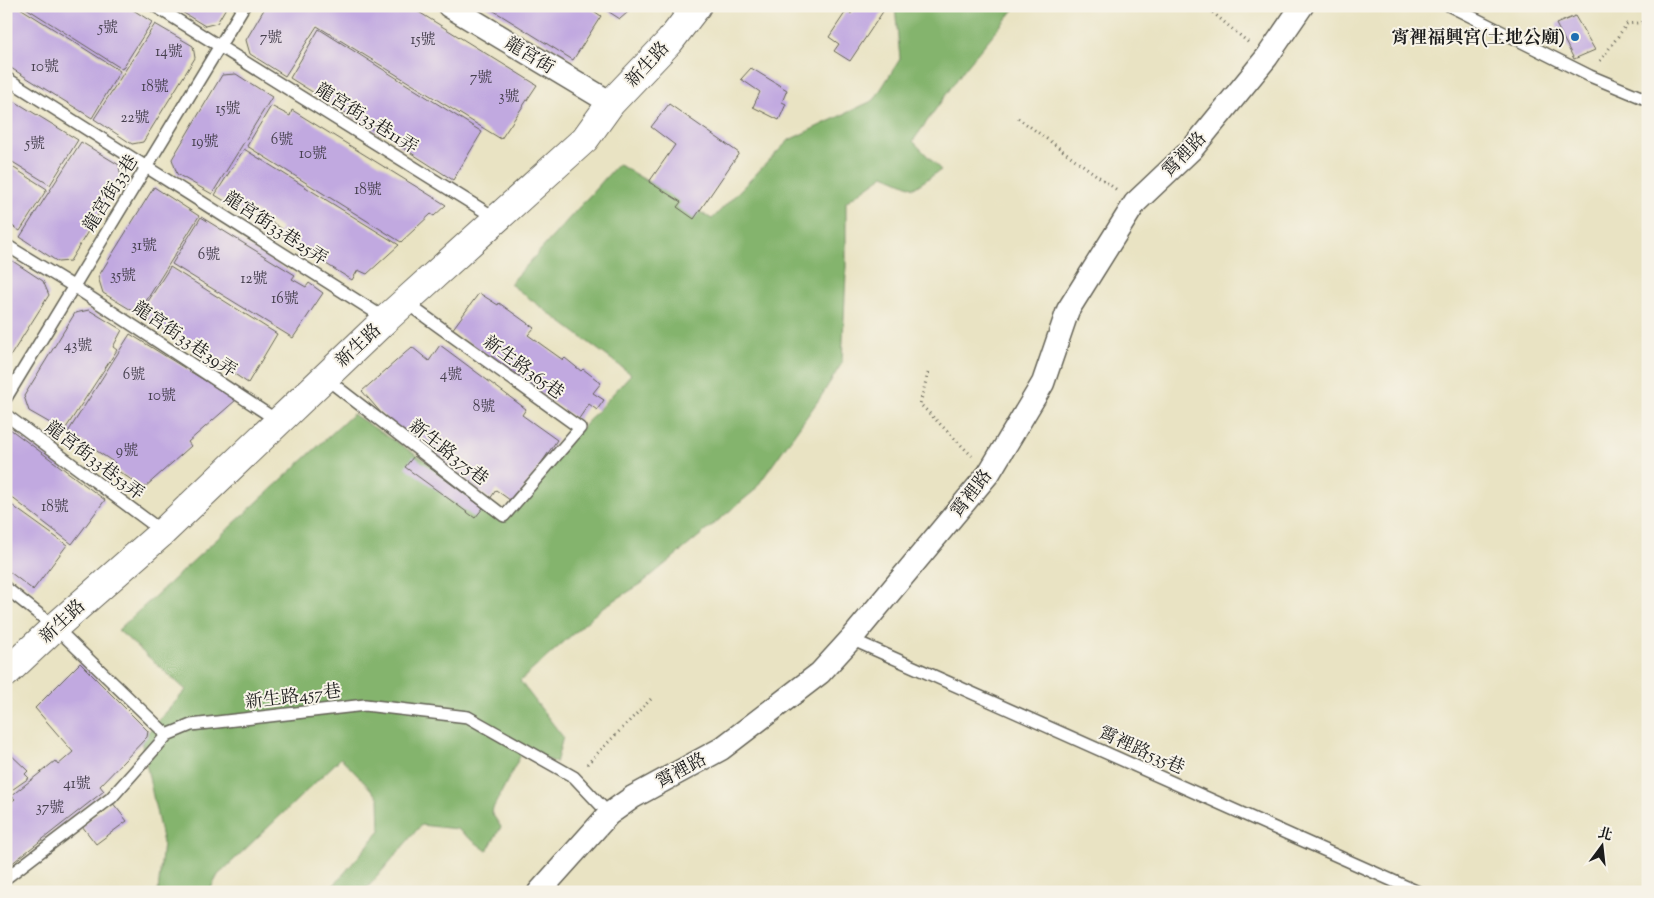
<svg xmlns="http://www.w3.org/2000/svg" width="1654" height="898" viewBox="0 0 1654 898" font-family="'Sorts Mill Goudy','Noto Serif TC',serif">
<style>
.forest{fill:#84b46d;stroke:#506844}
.building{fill:#c1a9e0}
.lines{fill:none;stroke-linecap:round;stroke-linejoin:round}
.service-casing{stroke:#646256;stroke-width:14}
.minor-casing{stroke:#646256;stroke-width:25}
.tertiary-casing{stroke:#646256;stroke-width:30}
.path{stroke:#646256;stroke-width:3;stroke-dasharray:1 4;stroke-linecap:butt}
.service{stroke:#fff;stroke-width:11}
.minor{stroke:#fff;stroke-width:22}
.tertiary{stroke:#fff;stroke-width:28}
.poi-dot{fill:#1f6fb2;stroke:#f7f3e8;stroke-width:2}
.labels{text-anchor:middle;stroke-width:4;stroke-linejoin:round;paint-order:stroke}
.number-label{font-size:15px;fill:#453f4d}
.poi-label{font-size:18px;font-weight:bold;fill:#1c1c1c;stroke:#f7f3e8;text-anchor:end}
.street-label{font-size:18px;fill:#1c1c1c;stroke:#f7f3e8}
</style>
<rect width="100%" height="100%" fill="#f7f3e8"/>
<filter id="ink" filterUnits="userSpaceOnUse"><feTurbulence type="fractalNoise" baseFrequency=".02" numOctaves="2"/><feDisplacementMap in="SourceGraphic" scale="10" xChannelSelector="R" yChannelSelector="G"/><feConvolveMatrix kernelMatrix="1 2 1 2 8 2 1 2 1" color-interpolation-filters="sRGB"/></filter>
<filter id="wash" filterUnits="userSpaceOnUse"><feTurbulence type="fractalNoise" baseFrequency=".0096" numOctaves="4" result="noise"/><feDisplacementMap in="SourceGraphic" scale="20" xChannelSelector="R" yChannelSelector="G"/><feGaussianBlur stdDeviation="1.12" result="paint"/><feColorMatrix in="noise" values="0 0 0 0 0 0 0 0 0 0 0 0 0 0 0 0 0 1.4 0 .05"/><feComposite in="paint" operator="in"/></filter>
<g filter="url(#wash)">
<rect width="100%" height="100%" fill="#e9e3c3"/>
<path class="forest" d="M895 6H1017L965 68 913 141 941 170 914 188 884 175 846 202V273L842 363 820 398 754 491 641 584 602 608 520 681 563 737 556 763 524 749 491 812 501 827 487 851 457 829 421 825 364 892H325L335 884 380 831 379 798 341 758 218 875 209 892H158L163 843 141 740 186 690 118 630 353 414 505 512 631 374 510 284 618 164 712 219 789 140 874 100 900 59Z"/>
<g id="blocks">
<path class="building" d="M6 6H17L120 71 92 118 6 65Z
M23 6H127L152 22 122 69Z
M172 6H227L217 23 205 26Z
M266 6H409L537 85 501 139 317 26 285 76 250 54 246 40Z
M486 6H587L601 16 573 60Z
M600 6H635L620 19Z
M855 6H880L884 10 850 61 834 51 839 44 829 37 847 10 851 14Z
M1575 16 1595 50 1574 59 1556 24Z
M155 24 193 46 195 58 143 142 132 144 94 119Z
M319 29 482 132 453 180 394 142 398 137 384 128 380 134 290 78Z
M751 68 787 90 782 102 786 104 779 120 753 107 760 92 741 79Z
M236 74 272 97 212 194 177 174 172 159 222 75Z
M6 96 78 140 50 185 6 158Z
M669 104 739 153 694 219 677 207 681 202 649 182 675 145 651 127Z
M271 106 290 116 292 110 446 205 434 216 431 214 401 242 247 146Z
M81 142 119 165 121 177 70 261 58 262 20 237Z
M244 149 399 245 367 274 358 270 352 280 278 234 282 229 253 209 249 216 215 195Z
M6 163 47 189 20 231 6 222Z
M154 187 199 216 138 314 103 293 98 277Z
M201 217 295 275 292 279 306 287 309 283 323 293 293 338 172 264Z
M8 258 43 281 49 295 6 363V261Z
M170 267 277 334 248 383 233 373 237 363 226 358 222 366 140 314Z
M479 293 498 305 499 303 534 328 528 335 563 360 565 358 581 371 583 369 601 383 593 393 604 400 597 410 589 404 578 420 452 330Z
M89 310 122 330 113 347 117 350 64 431 29 411 24 396 75 313Z
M130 334 236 400 188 442 191 446 144 488 112 467 115 463 68 432Z
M440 345 526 409 522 415 557 440 514 503 496 490 490 499 389 422 362 391 412 347 429 361Z
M6 426 105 500 72 544 6 493Z
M414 456 483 508 475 518 405 467Z
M6 501 67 545 33 590 6 569Z
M80 663 148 731 147 737 100 786 104 791 6 868V806L15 799 11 796 55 761 58 765 73 752 35 708Z
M6 750 28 771 25 774 29 778 6 794Z
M112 802 127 821 96 844 82 826Z"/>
</g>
</g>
<g filter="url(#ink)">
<use href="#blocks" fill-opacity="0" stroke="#646256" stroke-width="1"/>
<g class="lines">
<g class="service-casing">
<path id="service" d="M155 6 497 219
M1450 6 1590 76 1648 100
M6 78 386 319
M6 245 73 286 278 421
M324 377 504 516 580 428 405 302
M6 398 244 6
M6 415 163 532
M6 588 55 627 167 735
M851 639 1418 892
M6 878 111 798 167 735 191 725 365 705 468 717 574 777 609 814"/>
</g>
<g class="minor-casing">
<path id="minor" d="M449 6 611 103
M539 892 609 814 633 797 721 749 820 673 851 639 989 473 1043 383 1068 310 1135 203 1192 149 1267 57 1302 6"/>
</g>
<g class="tertiary-casing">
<path id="tertiary" d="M6 673 55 627 163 532 386 319 585 139 611 103 670 41 697 6"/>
</g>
<path class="path" d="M1205 6 1249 43
M1600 61 1627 24 1648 22
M1018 118 1117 190
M928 373 920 404 972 456
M587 764 651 699"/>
<use href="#service" class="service"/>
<use href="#minor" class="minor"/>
<use href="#tertiary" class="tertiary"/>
</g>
</g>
<circle class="poi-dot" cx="1575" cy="37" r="5"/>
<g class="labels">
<g class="number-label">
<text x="108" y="32">5號</text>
<text x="271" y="42">7號</text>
<text x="423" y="44">15號</text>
<text x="169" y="56">14號</text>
<text x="45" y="71">10號</text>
<text x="481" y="82">7號</text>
<text x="155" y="91">18號</text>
<text x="509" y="101">3號</text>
<text x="228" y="113">15號</text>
<text x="135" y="122">22號</text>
<text x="282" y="144">6號</text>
<text x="205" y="146">19號</text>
<text x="35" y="148">5號</text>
<text x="313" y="158">10號</text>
<text x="368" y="194">18號</text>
<text x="144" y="250">31號</text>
<text x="209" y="259">6號</text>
<text x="123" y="280">35號</text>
<text x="254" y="283">12號</text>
<text x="285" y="303">16號</text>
<text x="78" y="350">43號</text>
<text x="134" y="379">6號</text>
<text x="451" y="379">4號</text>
<text x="162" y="400">10號</text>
<text x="484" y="411">8號</text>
<text x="127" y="455">9號</text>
<text x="55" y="511">18號</text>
<text x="77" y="788">41號</text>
<text x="50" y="812">37號</text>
</g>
<g class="poi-label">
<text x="1565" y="43">宵裡福興宮(土地公廟)</text>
</g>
<g class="street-label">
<text transform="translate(530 55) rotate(31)" y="6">龍宮街</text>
<text transform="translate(647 64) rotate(-47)" y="6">新生路</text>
<text transform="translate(367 118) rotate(32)" y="6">龍宮街33巷11弄</text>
<text transform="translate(1184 154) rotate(-46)" y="6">霄裡路</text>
<text transform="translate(110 193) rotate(-58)" y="6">龍宮街33巷</text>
<text transform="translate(276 228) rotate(33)" y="6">龍宮街33巷25弄</text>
<text transform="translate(185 339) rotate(34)" y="6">龍宮街33巷39弄</text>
<text transform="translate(358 345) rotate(-43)" y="6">新生路</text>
<text transform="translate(524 367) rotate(36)" y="6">新生路365巷</text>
<text transform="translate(449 452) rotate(38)" y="6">新生路375巷</text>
<text transform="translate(95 460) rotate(37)" y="6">龍宮街33巷53弄</text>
<text transform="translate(971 493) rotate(-52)" y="6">霄裡路</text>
<text transform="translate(62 621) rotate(-43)" y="6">新生路</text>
<text transform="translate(293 696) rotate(-7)" y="6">新生路457巷</text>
<text transform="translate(1142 750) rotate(24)" y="6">霄裡路535巷</text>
<text transform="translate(681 770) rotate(-28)" y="6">霄裡路</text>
</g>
</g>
<rect width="1654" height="898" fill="none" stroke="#f7f3e8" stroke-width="25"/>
<g transform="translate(1602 846) rotate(15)" stroke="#f7f3e8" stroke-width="4" paint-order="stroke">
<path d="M0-4L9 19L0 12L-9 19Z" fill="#1c1c1c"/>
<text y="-8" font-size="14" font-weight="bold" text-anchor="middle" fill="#1c1c1c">北</text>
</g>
</svg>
